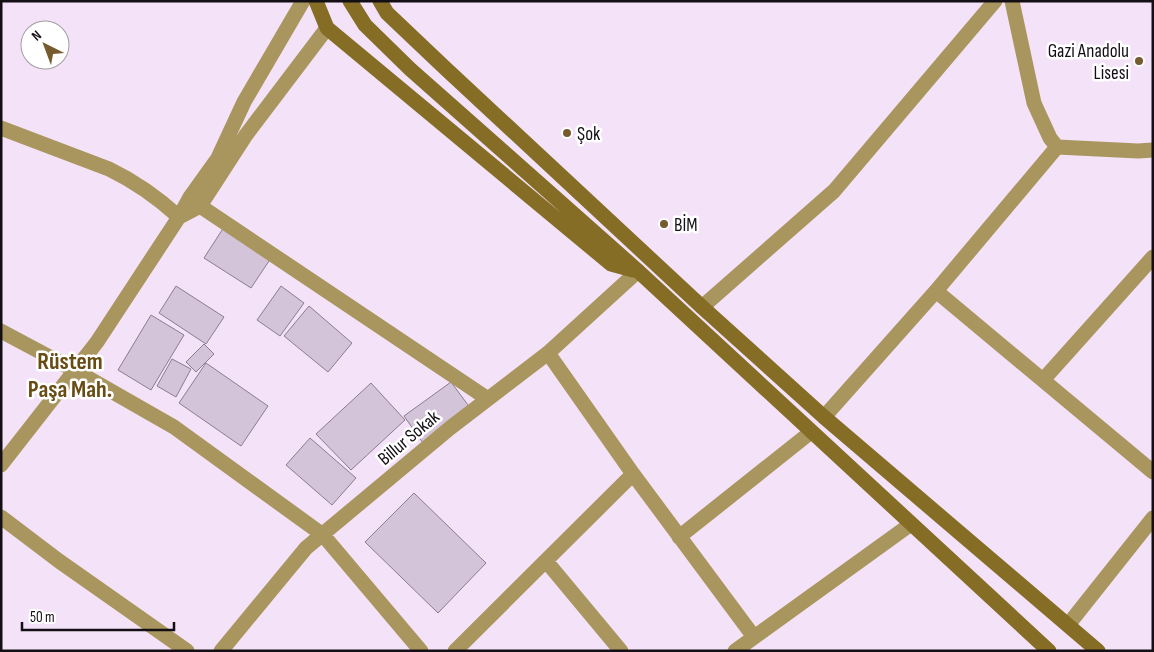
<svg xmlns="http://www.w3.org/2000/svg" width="1154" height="652" viewBox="0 0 1154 652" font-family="'Sofia Sans Condensed',sans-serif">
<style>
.building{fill:#d4c4d9;stroke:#8b7c8f}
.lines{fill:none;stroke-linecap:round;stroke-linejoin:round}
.street{stroke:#a9965e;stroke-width:15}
.secondary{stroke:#856d25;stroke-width:15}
.poi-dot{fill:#755b2d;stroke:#fff;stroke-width:2}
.labels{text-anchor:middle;stroke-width:5;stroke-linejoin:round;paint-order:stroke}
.poi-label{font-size:19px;fill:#140e15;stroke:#fff;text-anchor:start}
.street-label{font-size:19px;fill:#140e15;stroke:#fff}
.district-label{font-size:24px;font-weight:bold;fill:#684c14;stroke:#fff}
</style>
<rect width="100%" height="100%" fill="#f4e3f8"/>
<path class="building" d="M224 227 271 258 251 288 204 258Z
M176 286 224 317 206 344 159 313Z
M281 286 304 303 280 336 257 320Z
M309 306 352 343 328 372 284 336Z
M151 315 184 335 151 390 118 370Z
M204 344 214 354 196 372 186 362Z
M172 359 191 369 176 397 157 386Z
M206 363 268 406 241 446 179 403Z
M451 382 471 409 423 443 404 416Z
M371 383 405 420 351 470 316 434Z
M310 438 356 478 332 505 286 465Z
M414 493 486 563 438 613 365 542Z"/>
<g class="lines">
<path class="street" d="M1012 1 1034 103 1050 138 1057 147 1138 151 1153 150
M1 128 109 169C136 182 157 197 179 217L190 197 218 158 244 102 303 1
M200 206 488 399
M936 291 1153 472
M702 307 834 191 995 1
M1 331 76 371 174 427 323 535 421 651
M548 353 633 474 754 637
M1043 380 1153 257
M824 417 936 291 1057 147
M1 465 97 342 179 217 200 206 246 135 327 28
M1 517 59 561 187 651
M679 537 811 432
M546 561 621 651
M1068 625 1153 518
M221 651 306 548 450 428 548 353 638 271
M455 651 633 474
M735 651 911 524"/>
<path class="secondary" d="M316 1 327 28 611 264 633 270
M350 1 365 25 410 69 638 271 1049 651
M380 1 387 13 445 68 702 307 824 417 1098 651"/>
</g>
<g class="poi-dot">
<circle cx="1139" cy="61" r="5"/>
<circle cx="567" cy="133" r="5"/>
<circle cx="664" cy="224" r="5"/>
</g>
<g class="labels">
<g class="poi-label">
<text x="1129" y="57" text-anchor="end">Gazi Anadolu<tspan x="1129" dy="22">Lisesi</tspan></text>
<text x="577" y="140">Şok</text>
<text x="674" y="231">BİM</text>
</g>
<g class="street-label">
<text transform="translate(408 437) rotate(-40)" y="7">Billur Sokak</text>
</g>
<g class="district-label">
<text x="70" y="369">Rüstem<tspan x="70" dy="28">Paşa Mah.</tspan></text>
</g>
</g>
<rect width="1154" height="652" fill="none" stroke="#140e15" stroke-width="5"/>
<g transform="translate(45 45) rotate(318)"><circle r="24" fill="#ffffff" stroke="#a19fa1"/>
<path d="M0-4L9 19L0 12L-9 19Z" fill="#755b2d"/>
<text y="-8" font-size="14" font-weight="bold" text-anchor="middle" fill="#140e15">N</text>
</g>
<path d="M22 622v8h152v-8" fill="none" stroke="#140e15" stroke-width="2.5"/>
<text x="30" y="622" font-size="15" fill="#140e15" stroke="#ffffff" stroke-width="4" paint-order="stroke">50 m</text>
</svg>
